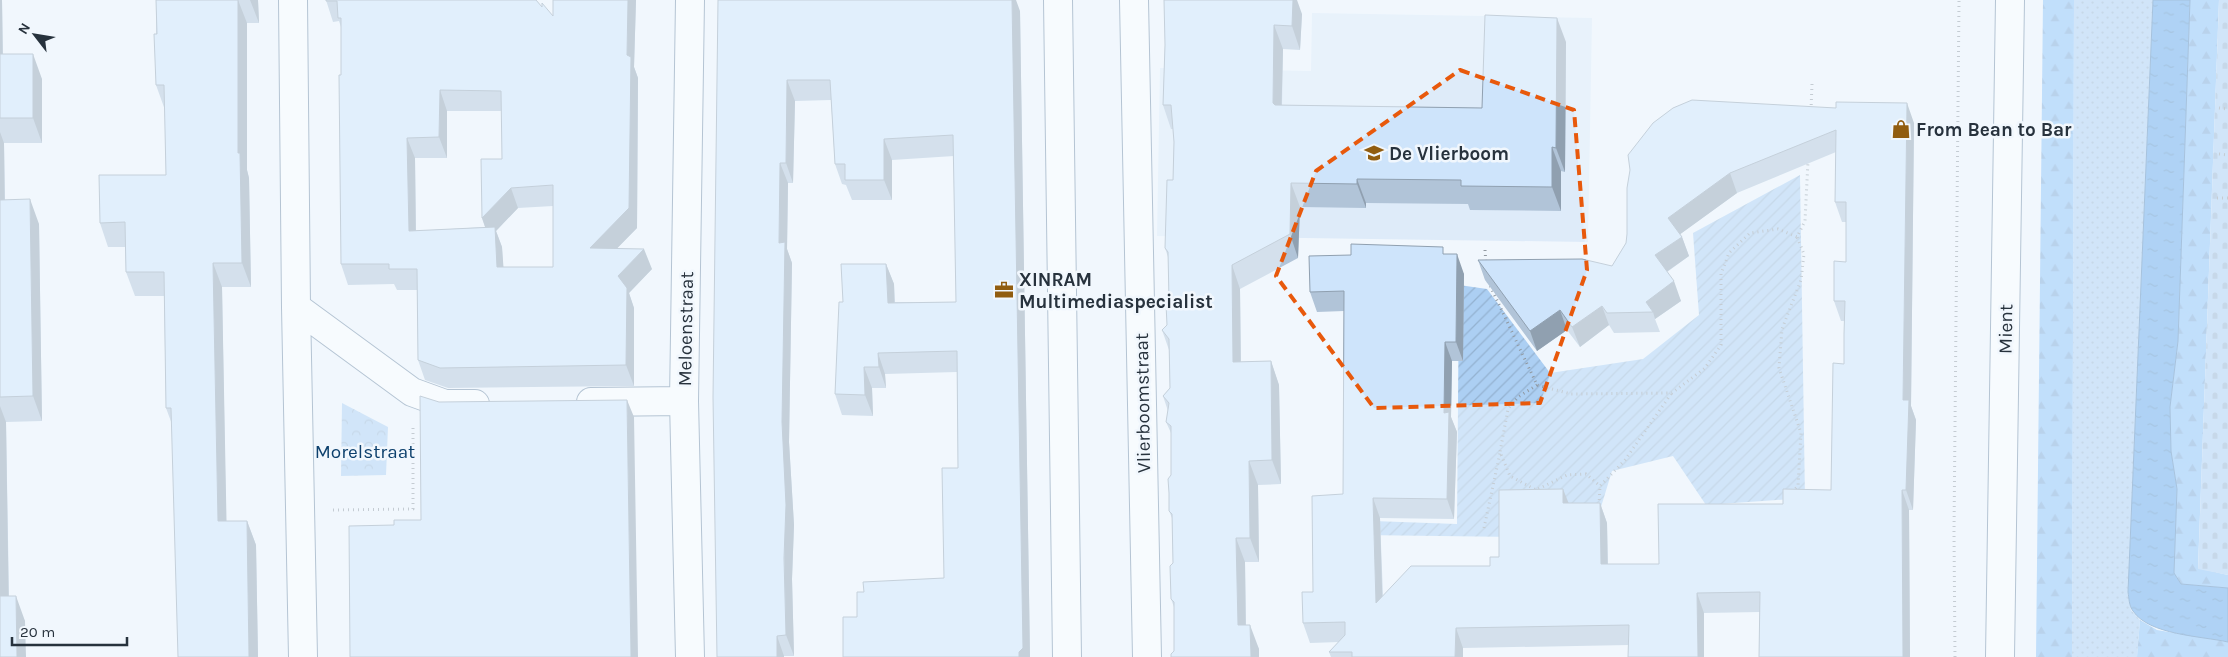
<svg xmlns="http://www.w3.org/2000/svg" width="2228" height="657" viewBox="0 0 2228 657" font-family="Karla,sans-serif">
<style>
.built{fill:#deebf9}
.grass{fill:url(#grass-dots)}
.forest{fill:url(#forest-firs)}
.cemetery{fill:url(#cemetery-stones)}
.park{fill:url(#park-crowns)}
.garden{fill:url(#garden-furrows)}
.water{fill:url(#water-ripples);stroke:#4e82b7}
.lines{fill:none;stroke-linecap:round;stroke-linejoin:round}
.minor-casing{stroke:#6d86a1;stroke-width:30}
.path{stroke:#9098a0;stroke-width:3;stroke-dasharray:1 4;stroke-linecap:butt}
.minor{stroke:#fff;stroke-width:28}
.wall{fill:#b1c4d8;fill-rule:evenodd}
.shaded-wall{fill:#90a0b0}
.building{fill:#cee4fb;stroke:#90a0b0;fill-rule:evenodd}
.marked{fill:none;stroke:#e8590c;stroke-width:4;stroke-dasharray:10 6;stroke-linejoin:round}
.labels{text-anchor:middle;stroke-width:5;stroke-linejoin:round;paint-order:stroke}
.poi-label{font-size:19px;font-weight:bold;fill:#27323d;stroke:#f1f7fd;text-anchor:start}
.street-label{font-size:19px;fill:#27323d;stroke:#f1f7fd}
.park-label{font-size:19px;fill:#0d406d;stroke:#f1f7fd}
</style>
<defs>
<pattern id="grass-dots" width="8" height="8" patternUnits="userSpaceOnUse" patternTransform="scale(1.25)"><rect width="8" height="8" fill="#accff3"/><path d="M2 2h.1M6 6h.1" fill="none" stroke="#94b2d1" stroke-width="1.8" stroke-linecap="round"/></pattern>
<pattern id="forest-firs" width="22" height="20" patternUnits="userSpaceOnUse" patternTransform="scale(1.25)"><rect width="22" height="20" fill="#88c0f9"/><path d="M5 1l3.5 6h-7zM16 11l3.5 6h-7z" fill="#75a5d6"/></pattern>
<pattern id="cemetery-stones" width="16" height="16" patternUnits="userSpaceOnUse" patternTransform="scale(1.25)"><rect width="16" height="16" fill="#accff3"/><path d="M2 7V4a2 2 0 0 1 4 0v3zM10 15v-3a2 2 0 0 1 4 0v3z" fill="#94b2d1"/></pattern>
<pattern id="park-crowns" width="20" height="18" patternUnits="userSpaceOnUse" patternTransform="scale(1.25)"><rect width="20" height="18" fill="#accff3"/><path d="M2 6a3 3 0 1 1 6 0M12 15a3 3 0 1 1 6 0" fill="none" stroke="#94b2d1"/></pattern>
<pattern id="garden-furrows" width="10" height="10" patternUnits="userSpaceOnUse" patternTransform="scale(1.25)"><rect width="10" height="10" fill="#accff3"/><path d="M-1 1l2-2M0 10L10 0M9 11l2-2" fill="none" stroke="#94b2d1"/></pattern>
<pattern id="water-ripples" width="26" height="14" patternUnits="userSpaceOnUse" patternTransform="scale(1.25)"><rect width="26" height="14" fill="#5fa5eb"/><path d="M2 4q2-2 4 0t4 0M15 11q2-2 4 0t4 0" fill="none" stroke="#4e87c0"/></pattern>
</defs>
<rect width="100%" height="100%" fill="#f1f7fd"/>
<path class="built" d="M1312 13 1592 18 1588 242 1157 236 1160 68 1311 71Z"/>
<path class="grass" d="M2074 0H2153L2128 592 2131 610 2140 620 2137 657H2072Z"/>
<path class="forest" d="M2043 0H2074L2072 657H2036Z
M2190 0H2219L2198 568 2228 575V588L2181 584 2174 573 2177 489 2171 451 2170 407 2178 341Z
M2140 620 2157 630 2228 642V657H2137Z"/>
<path class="cemetery" d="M2219 0H2228V575L2198 569Z"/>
<path class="park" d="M342 403 388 427 386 475 341 476Z"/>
<path class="garden" d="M1800 175 1805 498 1706 505 1673 456 1612 471 1601 507 1516 537 1361 535 1373 521 1457 524 1459 285 1487 289 1550 373 1643 359 1699 315 1693 233Z"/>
<path class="water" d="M2153 0H2190L2178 341 2170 407 2171 451 2177 489 2174 573 2181 584 2228 588V642C2201 636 2149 635 2133 611 2129 606 2129 598 2128 592Z"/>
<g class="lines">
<g class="minor-casing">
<path id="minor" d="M293 0 296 307 303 657
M1058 0 1067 657
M1134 0 1147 657
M296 307 412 392 445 404H475
M591 402 684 401
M690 657 684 401 690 0
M2000 657 2010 0"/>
</g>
<path class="path" d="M2219 108 2228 109
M1811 110 1812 84
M2219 154 2228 155
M2217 198H2228
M1485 250 1486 264
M1486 277 1537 385 1571 394 1672 393 1705 368 1721 345V274L1729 253 1750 233 1778 229 1797 237
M1537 385 1518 397 1508 409 1500 452 1510 476 1536 490 1567 475 1586 474 1600 486 1625 460 1671 394
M1792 492 1798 486 1801 433 1779 368 1782 329 1801 280 1804 254 1797 237 1805 221 1808 161
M1599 505 1600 486
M333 510 413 509V428
M1484 528 1500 453
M1955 657 1954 532 1959 0"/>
<use href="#minor" class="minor"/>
</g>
<path class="wall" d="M0 0H2L3 54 42 79V143H4L5 200 39 224 42 421 6 422 9 596 25 621 0 657Z
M156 0H258L259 23H247V170L249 178 251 287H222L226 521H247L256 545 258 657 166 408 164 296H135L126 272 125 247H108L100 223 166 175 165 110 156 85Z
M326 0 542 7 553 16 636 0 634 67 638 78 637 228 617 248 652 269 629 293 634 308V386L448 388 425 380 418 360 417 290H397L394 284 348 285 341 264V27L339 21 333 22ZM447 111H502V159L482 218 485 227 416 231 415 158H447ZM553 206V267H503L502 247 496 231 518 208Z
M718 0 1020 11 1030 657 857 617 864 592 944 578 958 468 957 372 885 374 886 388H872L873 416 842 415 835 394 843 302 886 264 894 284 895 302H956L954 156 892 160V200H852L846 185 842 184 835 164 831 100 795 101 793 183H788L787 249 792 263 789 442 794 525 792 579 794 656H784V657H717Z
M1302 14 1300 50 1283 49 1282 105 1482 108 1566 42 1565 172 1561 171V211L1470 210 1468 204 1366 203V208L1300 207 1298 258 1240 289 1241 362 1271 361 1279 385 1281 484 1258 485 1259 562H1245L1246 625 1259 649 1174 651V607L1171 599 1173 563 1172 518 1169 511 1171 475V433L1166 422 1168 411 1163 396 1170 388 1169 350 1162 330 1167 325 1169 300 1168 257 1165 248 1173 180 1174 142 1173 129H1171L1163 105 1165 45Z
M1653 123H1914L1911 406 1916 420 1913 510H1909L1910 657H1759L1760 612 1704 613 1629 645 1463 648V657H1331L1329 652 1339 642 1310 643 1303 623 1343 494 1344 311 1317 312 1310 292 1351 255 1446 254 1464 274 1463 361H1452L1451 417 1457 432 1454 519 1380 518 1383 596 1490 566 1499 557 1569 503H1600L1607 523 1608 564H1659L1783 504 1831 490 1844 364 1845 321H1841L1834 301 1846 262V222H1842L1835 202 1836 152 1737 193 1680 234 1682 237 1689 256 1667 272 1681 301 1655 319 1660 332 1614 333 1609 325 1580 347 1567 330 1537 351 1485 280 1478 260 1612 266 1626 243Z"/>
<path class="shaded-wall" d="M0 0H2L3 79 0 70Z
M238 0 247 23V170L249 178 251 287 242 263 238 153Z
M250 0H258L259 23Z
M628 0H636L634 67 638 78 637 228 598 268 590 248 627 55Z
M1012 0H1016L1020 11 1030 657H1019Z
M1289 0H1297L1302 14 1300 50 1292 26Z
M1557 18 1566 42 1565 172 1556 148Z
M1274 25 1283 49 1281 127 1273 103Z
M33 54 42 79V143L33 118Z
M787 80 795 101 793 183 786 163Z
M440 90 447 111V158L439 137Z
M1907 103 1914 123 1911 406 1916 420 1913 510 1906 490 1903 400Z
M0 132 4 143 5 225 0 211Z
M407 138 415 158 416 251 409 231Z
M884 139 892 160V200L884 180Z
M1552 147 1561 171V211L1552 187Z
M780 163 788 183 787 249 792 263 789 442 794 525 792 579 794 656 786 635 782 422 779 243Z
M1730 173 1737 193 1675 238 1668 218Z
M1357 179 1366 203V208L1357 184Z
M1291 183 1300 207 1298 258 1290 234Z
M511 188 518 208 496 231 502 247 505 288 497 267 489 238 482 218Z
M30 199 39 224 42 421 33 396Z
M1682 237 1689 256 1662 275 1655 255Z
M644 249 652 269 629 293 634 308V386L626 365 618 276Z
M1457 254 1464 274 1463 361 1456 342Z
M213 263 222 287 227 546 218 521Z
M886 264 894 284 895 323 888 303Z
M1232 265 1240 289 1241 386 1233 362Z
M1674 281 1681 301 1655 319 1653 312 1646 302Z
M1602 306 1609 325 1580 347 1572 327Z
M1560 310 1567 330 1537 351 1530 331Z
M1445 342 1452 361 1451 417 1457 432 1454 519 1447 499 1444 413Z
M878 353 885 374 886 388 879 367Z
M1271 361 1279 385 1281 484 1272 460Z
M864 367 872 388 873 416 865 395Z
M627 400 634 417 638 657H631Z
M0 406 6 422 9 621 0 596Z
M1249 461 1258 485 1259 562 1250 538Z
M1563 489 1571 509 1563 503Z
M1902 490 1909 510 1910 657H1903Z
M1373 498 1380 518 1383 622 1376 603Z
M1600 503 1607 523 1608 584 1601 564Z
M247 521 256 545 258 657H249Z
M1236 538 1245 562 1246 649 1238 625Z
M1697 593 1704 613V657H1698Z
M16 596 25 621 26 657H17Z
M1250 625 1259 649V657H1251Z
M1456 628 1463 648V657H1455Z
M777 636 784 656V657H777Z"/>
<path class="building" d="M156 0H238V153H240L242 263H213L218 521H247L249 657H178L171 408H166L164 272H126L125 222 100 223 99 175H166L164 85H156L154 34H157Z
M326 0H536L542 7V3L553 16V0H628L627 55 631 57 629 208 590 248 644 249 618 276 627 288 626 365 440 368 418 360 417 269H389V264H341L339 75H341V18H338L337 1H326ZM440 90 501 91 502 159H481L482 218 511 188 553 185V267H497L495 227 409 231 407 138 439 137Z
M718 0H1012L1023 648 1019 652V657H843V617H857V592H864L863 582 944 578 942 468H958L957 351 878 353 879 367H864L865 395 835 394 839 302H843L841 264H886L888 303 956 302 953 135 884 139V180H845V164H835L830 80H787L786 163H780L779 243 785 242 782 422 786 505 784 558 786 635 777 636V657H717L713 397Z
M1164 0H1293L1292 26 1274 25 1273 103 1275 105 1482 108 1485 15 1557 18 1556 148 1552 147V187L1461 186V180L1357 179V184L1291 183 1290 234 1232 265 1233 362 1271 361 1272 460 1249 461 1250 538H1236L1238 625H1250L1251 657H1171V654L1174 651V602L1171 599 1170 566 1173 563 1172 514 1169 511V493L1168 479 1171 475V426L1166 422 1169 403 1163 396 1170 388 1169 339 1162 330 1167 325 1166 304 1169 300 1168 252 1165 248 1167 180H1173L1174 142 1171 105H1163L1165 45Z
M0 54H33V118H0Z
M1692 100 1836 108V102L1907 103 1903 400H1909L1906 490H1902L1903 657H1759L1760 592 1697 593 1698 657H1628L1629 625 1456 628 1455 657H1352V652H1329L1345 635V622L1303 623 1302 592H1313L1312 496 1343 494 1344 291 1310 292 1309 256 1351 255V244L1443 247V254H1457L1456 342H1445L1444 413 1449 412 1447 499 1373 498 1376 603 1411 566H1490V557H1499V490L1563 489V503H1600L1601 564H1659L1658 504H1783V489L1831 490 1833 363 1844 364V334L1845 301H1834V261L1846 262V202H1835L1836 130 1730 173 1668 218 1682 237 1655 255 1674 281 1646 302 1653 312 1607 313 1602 306 1572 327 1560 310 1530 331 1478 260 1582 259 1612 266 1626 243 1627 234V188L1630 170 1628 155 1653 123 1673 108Z
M30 199 33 396 0 397V200Z
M420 396 439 402 627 400 631 657H350L349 526 394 525V520H421Z
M0 596H16L17 657H0Z"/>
<path d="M0 0H2228V657H0ZM1460 70 1574 110 1587 270 1540 403 1374 408 1276 276 1316 171Z" fill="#f1f7fd" fill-opacity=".55" fill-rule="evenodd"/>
<path class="marked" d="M1460 70 1574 110 1587 270 1540 403 1374 408 1276 276 1316 171Z"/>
<defs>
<g id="shop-bare" transform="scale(1.5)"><path d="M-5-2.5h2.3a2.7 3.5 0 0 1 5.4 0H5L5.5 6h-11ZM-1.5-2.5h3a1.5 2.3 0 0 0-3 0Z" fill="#915d10" stroke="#f1f7fd" stroke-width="2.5" paint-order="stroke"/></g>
<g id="school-bare" transform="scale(1.5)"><path d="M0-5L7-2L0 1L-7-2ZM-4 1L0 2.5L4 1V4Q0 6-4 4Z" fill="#915d10" stroke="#f1f7fd" stroke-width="2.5" paint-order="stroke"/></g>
<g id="office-bare" transform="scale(1.5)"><path d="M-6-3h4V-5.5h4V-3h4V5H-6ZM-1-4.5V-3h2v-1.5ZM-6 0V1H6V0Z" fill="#915d10" stroke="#f1f7fd" stroke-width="2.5" paint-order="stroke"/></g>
</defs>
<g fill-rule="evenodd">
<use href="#shop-bare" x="1901" y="129"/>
<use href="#school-bare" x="1374" y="153"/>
<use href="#office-bare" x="1004" y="290"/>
</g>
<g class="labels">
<g class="poi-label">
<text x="1916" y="136">From Bean to Bar</text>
<text x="1389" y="160">De Vlierboom</text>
<text x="1019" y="286">XINRAM<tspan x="1019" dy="22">Multimediaspecialist</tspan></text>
</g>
<g class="street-label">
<text transform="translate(685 329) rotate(-89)" y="7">Meloenstraat</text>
<text transform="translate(2005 329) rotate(-89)" y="7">Mient</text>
<text transform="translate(1142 403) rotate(-91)" y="7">Vlierboomstraat</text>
</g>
<g class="park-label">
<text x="365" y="458">Morelstraat</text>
</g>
</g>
<g transform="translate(35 35) rotate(301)" stroke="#f1f7fd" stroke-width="4" paint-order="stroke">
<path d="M0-4L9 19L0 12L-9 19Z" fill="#27323d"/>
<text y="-8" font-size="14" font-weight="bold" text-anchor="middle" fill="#27323d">N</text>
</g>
<path d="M12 637v8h115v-8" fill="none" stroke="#27323d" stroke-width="2.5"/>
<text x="20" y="637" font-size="15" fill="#27323d" stroke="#f1f7fd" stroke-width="4" paint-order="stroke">20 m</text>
</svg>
